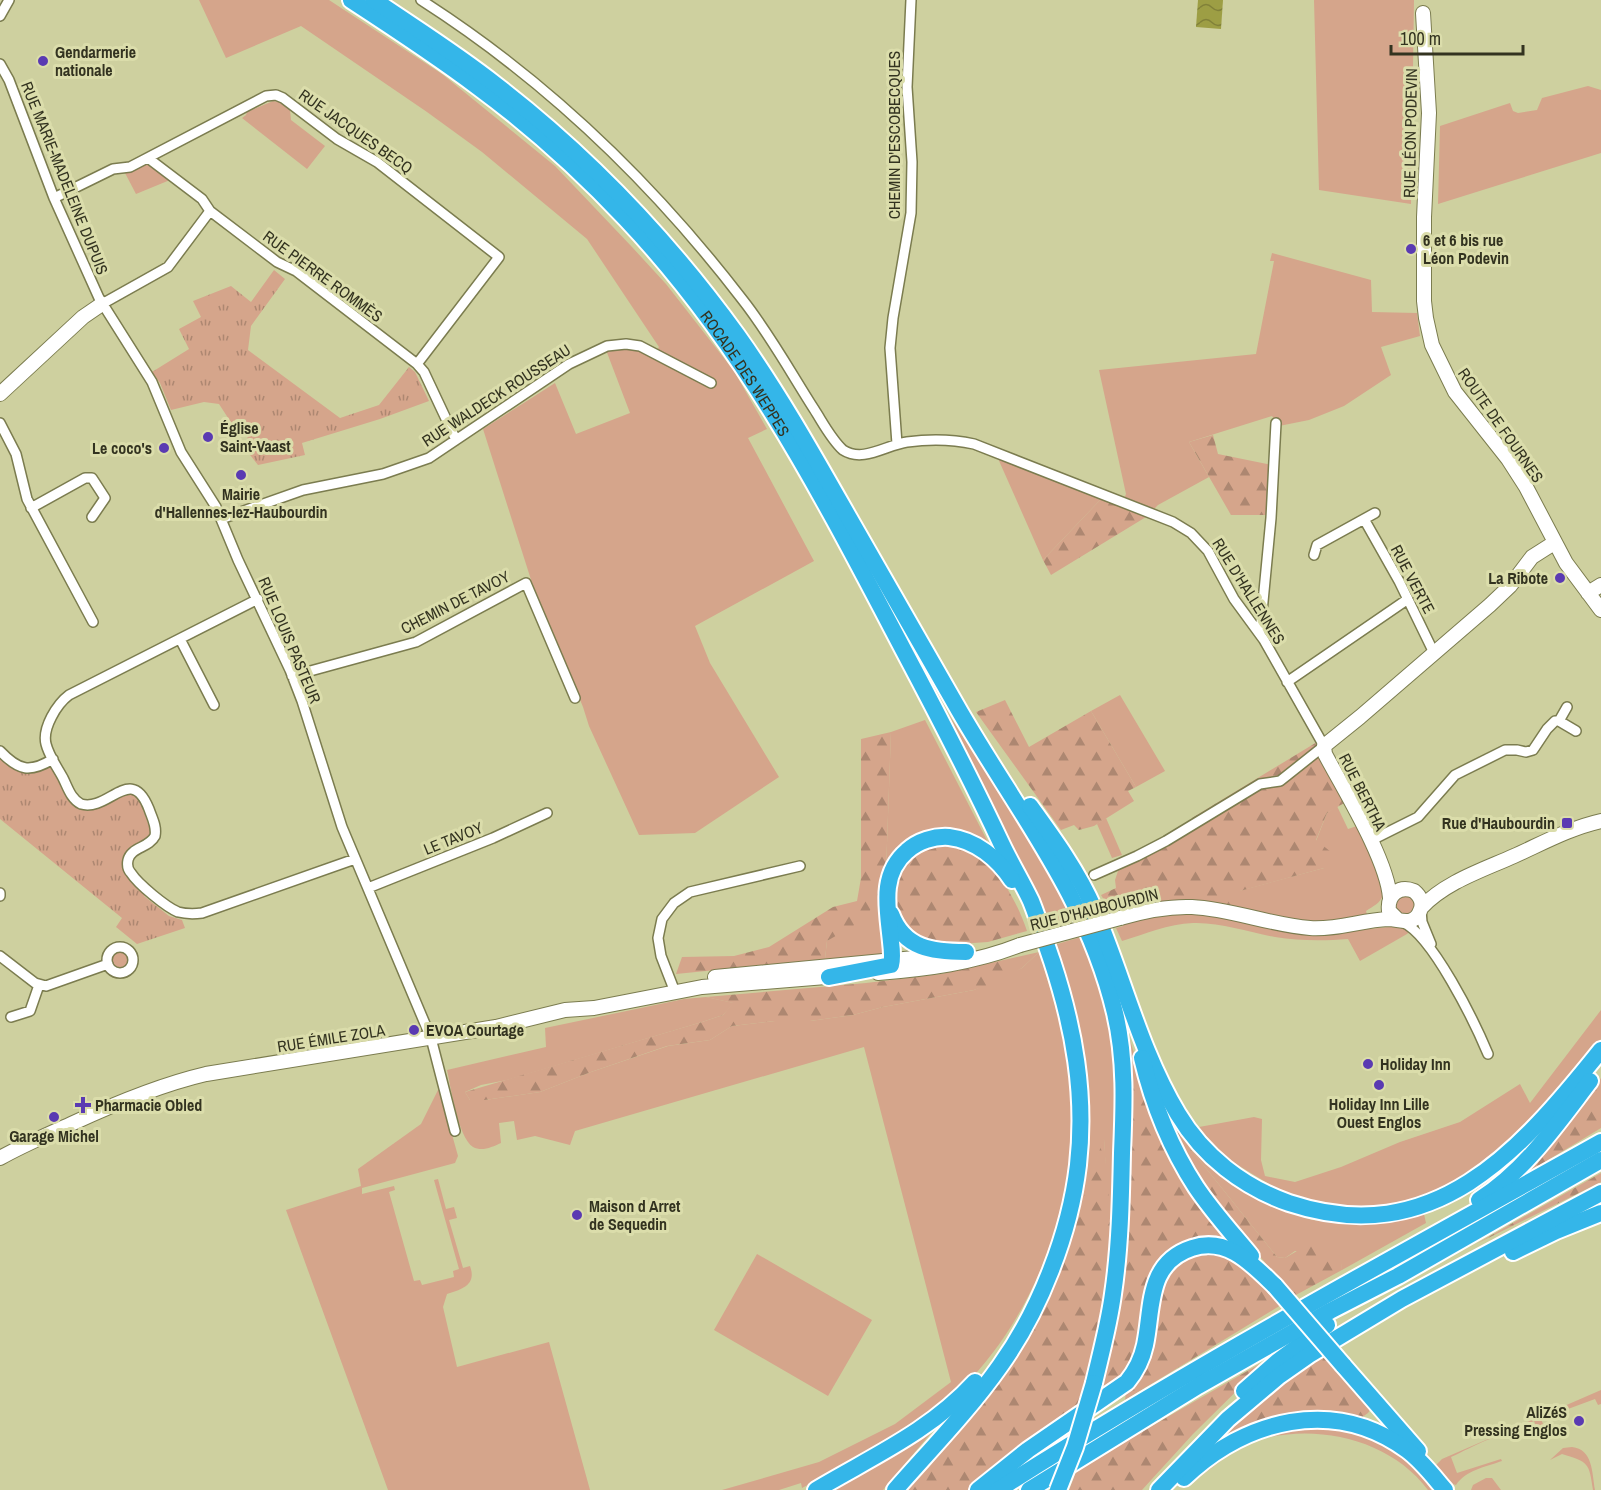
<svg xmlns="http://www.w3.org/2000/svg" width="1601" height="1490" viewBox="0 0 1601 1490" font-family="'Archivo Narrow',sans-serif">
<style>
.green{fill:#d5a58b}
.forest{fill:url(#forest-firs)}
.park{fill:url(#park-tufts)}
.water{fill:url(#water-waves)}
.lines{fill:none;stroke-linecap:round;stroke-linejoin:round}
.street-casing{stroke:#7b7c4f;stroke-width:12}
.secondary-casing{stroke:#7b7c4f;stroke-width:16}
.highway-casing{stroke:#fff;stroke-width:20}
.street{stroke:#fff;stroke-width:9}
.secondary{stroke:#fff;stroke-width:14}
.highway{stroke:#34b6e9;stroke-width:16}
.secondary-bridge-casing{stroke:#7b7c4f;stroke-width:16;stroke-linecap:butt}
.highway-bridge-casing{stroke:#fff;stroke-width:20;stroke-linecap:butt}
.secondary-bridge{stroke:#fff;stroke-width:14}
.highway-bridge{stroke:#34b6e9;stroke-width:16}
.poi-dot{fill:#5a3ab2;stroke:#dbddab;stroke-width:2}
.labels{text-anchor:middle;stroke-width:6;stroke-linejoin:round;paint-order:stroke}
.poi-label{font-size:16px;font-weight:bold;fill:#333320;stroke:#dbddab;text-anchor:start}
.street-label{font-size:16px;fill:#333320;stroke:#dbddab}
</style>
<defs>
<pattern id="forest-firs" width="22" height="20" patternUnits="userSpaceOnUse" patternTransform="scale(1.5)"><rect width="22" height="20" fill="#d5a58b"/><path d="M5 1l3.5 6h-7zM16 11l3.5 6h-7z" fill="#ad8771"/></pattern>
<pattern id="park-tufts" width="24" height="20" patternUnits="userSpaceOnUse" patternTransform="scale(1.5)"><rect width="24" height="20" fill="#d5a58b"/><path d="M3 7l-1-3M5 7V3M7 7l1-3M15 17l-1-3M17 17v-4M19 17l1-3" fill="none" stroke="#ad8771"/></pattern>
<pattern id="water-waves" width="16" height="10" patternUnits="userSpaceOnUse" patternTransform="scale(1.5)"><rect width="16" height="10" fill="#9d9e44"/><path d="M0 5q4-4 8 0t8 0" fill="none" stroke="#818138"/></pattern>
</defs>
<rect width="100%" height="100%" fill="#ced09f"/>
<path class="green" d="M199 0H329L442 74 555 166 632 247 666 284 734 371 767 429 748 438 814 561 695 626 710 663 779 777 695 833 639 835 589 726 583 707 533 586 483 429 555 383 576 434 630 413 606 350C624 348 637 348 653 355L659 347 587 239 482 152 427 112 301 26 226 58Z
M1314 0H1414L1411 204 1319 190Z
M1588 86 1601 90V153L1438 204 1440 126 1510 103 1513 111 1518 113 1537 110 1542 98Z
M273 101 279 102 290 110 291 120 325 146 307 169 242 118 246 115 247 112Z
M145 164 151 165 170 180 136 194 125 173Z
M1272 253 1371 280 1372 312 1417 313 1420 336 1381 347 1391 375 1344 406 1309 420 1279 426 1272 416 1189 442 1209 477 1158 505 1146 517 1121 506 1126 494 1099 370 1256 354 1274 261H1270Z
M996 454 1102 498 1043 560Z
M928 683 1047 865 1076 916 1047 926 1022 864Z
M1120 695 1165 771 1136 787 1091 711Z
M925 720 992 850 980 843 906 846 887 954 825 959 827 941 842 931 886 871 891 732Z
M1337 806 1348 829 1357 826C1364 841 1389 880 1383 895 1380 904 1373 906 1366 911L1371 929C1385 927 1396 925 1410 931L1407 934 1360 961 1348 939C1324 941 1299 941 1275 937 1248 932 1220 922 1193 923 1168 924 1145 934 1122 941L1116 928 1123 926 1118 907 1177 900 1209 903 1239 891 1324 868 1316 841 1327 813Z
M1106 818 1122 855 1112 858 1097 824Z
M1395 905a10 10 0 1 1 20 0a10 10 0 1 1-20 0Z
M1084 936C1097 970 1108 1006 1113 1043 1122 1108 1113 1176 1110 1241L1104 1139 1069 1244C1100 1138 1092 1048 1054 945Z
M110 960a10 10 0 1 1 20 0a10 10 0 1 1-20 0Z
M1039 952C1049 985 1060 1018 1066 1052 1087 1171 1048 1301 963 1387 955 1395 944 1402 934 1409 921 1419 908 1430 894 1439 864 1456 833 1471 802 1488L801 1483 779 1490H722L819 1462 895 1424 951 1382 864 1047 575 1131 570 1145 535 1136 517 1140 514 1121 499 1123 501 1143C492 1147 482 1152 473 1147 458 1137 451 1088 447 1070L546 1047 545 1028 684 999 706 997 734 1003 723 1015 702 1022 507 1080 481 1085 465 1092 470 1100H485L540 1092 591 1072 668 1046 710 1040 732 1026 775 1021H810L853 1015 883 1007 974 990 1022 968Z
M1601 1010V1039L1537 1116 1486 1164 1437 1191 1399 1203 1346 1209 1289 1196 1231 1161 1211 1142 1199 1127 1254 1117 1262 1119 1261 1160 1265 1176 1295 1182 1341 1167 1400 1142 1460 1122 1520 1084 1530 1103Z
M439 1088 458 1156 455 1163 362 1188V1194L394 1186 395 1190 389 1192 414 1281 420 1280 422 1285 454 1277 453 1271 459 1269 434 1180 438 1179 446 1209 454 1207 457 1218 449 1220 463 1268 470 1266C477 1285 462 1289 447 1294L443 1307 457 1367 549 1342 590 1490H388L286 1210 361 1186 358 1169 421 1124Z
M1169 1114 1208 1161 1232 1185 1270 1206 1312 1220 1355 1223 1389 1222 1424 1214 1426 1223 1342 1270 1340 1257 1295 1251 1285 1258 1277 1257 1189 1147 1179 1129 1176 1134Z
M757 1254 872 1320 828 1396 714 1330Z
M1601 1390V1404L1598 1405 1595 1399 1541 1419 1549 1439 1542 1441 1534 1421 1522 1426 1526 1436C1508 1425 1469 1449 1451 1457L1457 1473 1501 1459 1502 1461C1485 1467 1466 1470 1456 1485L1450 1483 1435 1466 1442 1459Z
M1318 1425C1351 1430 1383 1439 1410 1460 1421 1468 1430 1480 1440 1490H1428C1389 1437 1309 1421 1249 1443 1235 1448 1203 1475 1189 1485L1224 1453 1251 1438Z
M936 1427 883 1490H830Z
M1572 1447C1593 1449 1592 1473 1595 1490H1593C1589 1463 1589 1462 1562 1454L1550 1460 1563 1448Z
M1486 1478H1492L1501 1490H1471L1473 1485Z"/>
<path class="forest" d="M1213 435 1218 454 1272 465 1268 515H1231L1189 442Z
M1102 498 1146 517 1051 575 1043 560Z
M1005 700 1029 747 1091 711 1136 787 1128 791 1134 801 1094 826 1079 830 1074 825 1061 830 976 712Z
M891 732 886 871 875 902 865 919 827 941 825 959 676 974 682 957 734 956 769 947 833 907 857 901 861 878V739Z
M1317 742 1346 802 1327 813 1316 840 1331 852 1324 868 1240 891 1233 909 1209 903 1177 900 1109 908 1101 895 1116 888 1115 880 1118 871 1198 828 1192 818Z
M934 846C941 846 950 845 957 846 992 852 1017 901 1027 931L988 942 959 944 933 943 909 934 897 914 893 899 897 876 912 856Z
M1039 952 1022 968 1002 980 974 990 883 1007 853 1015 810 1021H775L732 1026 710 1040 667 1046 591 1072 540 1092 485 1100H470L465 1092 702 1022 723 1015 733 1003 706 997 866 983 941 974Z
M1125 1023 1148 1100 1232 1243 1172 1250 1129 1372 1100 1394 1114 1325Z
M1601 1078V1128L1513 1181 1579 1108Z
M1179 1129 1189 1147 1277 1257 1285 1258 1307 1245 1326 1248 1341 1257 1342 1270 1294 1296 1230 1222 1202 1179 1176 1134Z
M1104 1137C1106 1172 1111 1208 1110 1242 1107 1299 1093 1354 1080 1409L970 1490H904L1060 1269Z
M1601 1173V1182L1476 1244Z
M1197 1252H1219L1259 1277 1281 1305 1125 1400 1126 1392C1136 1363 1157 1282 1177 1263 1182 1259 1191 1256 1197 1252Z
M1321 1352 1373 1406 1368 1413 1361 1418 1326 1413 1203 1456 1247 1413Z
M1270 1358 1193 1434 1142 1490H1069L1077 1469Z"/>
<path class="park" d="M274 270 285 279 251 326 248 350 340 418 379 405 409 367 415 372 429 401 380 419 302 443 305 455 258 465 247 451 248 423 232 424 219 404 204 402 171 410 160 383 152 372 189 349 179 329 201 317 193 301 231 286 251 302Z
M0 754 10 765 53 767C61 783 72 818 95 809 107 805 118 796 130 793L139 798 151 832 150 837C143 843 134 844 128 849 111 866 135 883 146 892L144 896 169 916 182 920 185 928 137 944 116 927 122 918 0 819Z"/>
<path class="water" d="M1198 0H1223L1221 29 1196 27Z"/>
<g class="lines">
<g class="street-casing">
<path id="street" d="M421 0C546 80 652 182 742 299 769 333 791 373 814 409 823 423 831 439 843 450 863 463 886 445 907 442 930 439 951 439 974 444L1173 522 1191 533 1208 551 1234 599 1264 640 1324 746 1280 781 1260 784 1166 841 1137 856 1094 875
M0 16 9 0
M0 64 9 80 54 198 99 298 152 382 181 452 216 507 238 560 290 670 302 701 342 827 431 1038 455 1131
M148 158 202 199 210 211 277 262 296 271 417 364 424 372 456 440
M54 198 113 169 130 167 266 96 276 95 283 98 337 139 377 162 499 257 417 364
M102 304 168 267 210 211
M0 423 16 454 27 499 93 622
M897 444 890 348 893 318 911 213 912 162 907 87 911 0
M31 508 85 478H92L105 498 92 517
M221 519 303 490 383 474 429 458 569 364 607 346 626 344 640 346 711 383
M1364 519 1399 581 1434 653
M1314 555 1317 545 1375 513
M258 599 69 695C57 704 42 728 46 744 49 756 57 767 63 778 68 788 71 799 81 804 109 812 131 763 149 809 152 818 157 826 155 836 149 848 131 847 128 860 127 865 128 870 131 873 138 884 166 907 178 912 186 914 194 914 202 913L355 859
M1260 633 1271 518 1276 423
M180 639 214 705
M292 676 416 642 526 583 575 698
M1287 682 1408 599
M1559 721 1567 707
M0 751C19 771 30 773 53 759
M1370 841 1418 817 1455 775 1505 750H1517L1526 752 1533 750 1547 729 1555 721H1559L1576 731
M368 888 493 838 547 813
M0 893V896
M1421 910 1422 922 1431 944
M1402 922C1432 934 1475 1023 1488 1054
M107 960a13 13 0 1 1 26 0a13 13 0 1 1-26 0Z
M0 956 35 983 46 986 108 964
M675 992 661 956 658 938 662 919 674 903 690 892 800 866
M11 1017 30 1011 39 985"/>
</g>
<g class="secondary-casing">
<path id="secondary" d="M1423 13 1429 113 1424 217V301L1426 318 1432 345 1455 392 1508 459 1526 487 1566 563 1601 610
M0 394 83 317 102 304
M1588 593 1601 585
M1390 898C1387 859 1344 790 1325 754L1324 746 1360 717 1490 605 1510 586 1532 557 1554 543
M1421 908C1445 882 1483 870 1514 856 1543 843 1570 828 1601 821
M1120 918C1144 911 1167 906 1192 907 1232 909 1270 925 1310 928 1337 930 1362 920 1388 919 1400 919 1414 927 1420 911 1424 903 1420 896 1414 891 1399 885 1387 895 1389 911L1398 920
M878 973C926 969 975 963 1020 945
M715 977 946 955
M0 1158C23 1145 47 1135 71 1124 114 1104 159 1085 206 1074L496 1027 565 1010 594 1008 702 987 838 976"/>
</g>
<g class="highway-casing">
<g id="highway">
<path id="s1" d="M351 0C394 28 437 56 478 87 531 126 581 171 626 219 747 347 823 497 904 651 938 715 971 779 1002 845 1011 864 1022 882 1031 901 1039 921 1045 941 1052 961 1074 1028 1086 1094 1078 1165 1070 1233 1040 1310 1000 1366 969 1410 931 1449 895 1490"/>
<path d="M374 0C415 28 457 54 496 85 588 156 669 241 737 335 777 391 811 451 845 511 883 578 922 645 960 712 1018 812 1088 898 1115 1013 1126 1059 1124 1106 1122 1153 1121 1200 1120 1247 1113 1294 1109 1324 1101 1353 1094 1383"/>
<path d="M1030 806C1054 839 1078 872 1094 909 1123 977 1140 1051 1178 1114 1203 1156 1243 1187 1289 1203 1434 1251 1520 1151 1601 1050"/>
<path d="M891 914C904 949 933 952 966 952"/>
<path d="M829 977 891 965C893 958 892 950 891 942 888 910 879 875 907 851 918 841 934 836 949 837 976 840 998 859 1012 880"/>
<path d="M1142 1058C1153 1104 1170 1147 1196 1187 1212 1211 1232 1233 1251 1256"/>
<path d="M1479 1200C1525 1171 1557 1124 1590 1081"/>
<path d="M1513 1252 1556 1231 1601 1213"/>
<path d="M1343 1365 1418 1451"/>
<path d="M1244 1391 1277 1362 1327 1325"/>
<path d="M1184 1478C1245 1420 1333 1396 1407 1450 1422 1461 1433 1476 1445 1490"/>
<path d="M816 1490C873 1456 929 1432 975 1382"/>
<path d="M978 1490 1028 1450 1127 1382C1136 1371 1142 1359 1145 1345 1153 1308 1146 1263 1192 1248 1227 1236 1252 1264 1275 1286"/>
<path d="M998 1490C1194 1365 1399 1255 1601 1142"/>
<path d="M1029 1490 1198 1386 1330 1311 1398 1276 1601 1160"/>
<path d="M1159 1490 1228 1419 1279 1376 1309 1355 1402 1299 1601 1193"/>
</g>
</g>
<use href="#street" class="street"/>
<use href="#secondary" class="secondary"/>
<use href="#highway" class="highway"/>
<g class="secondary-bridge-casing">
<path id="secondary-bridge" d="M1020 945 1120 918"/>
</g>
<g class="highway-bridge-casing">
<path id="highway-bridge" d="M1275 1286 1343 1365
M1058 1490 1075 1447 1094 1383"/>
</g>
<use href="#secondary-bridge" class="secondary-bridge"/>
<use href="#highway-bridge" class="highway-bridge"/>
</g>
<g class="poi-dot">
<circle cx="43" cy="61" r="6"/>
<circle cx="1411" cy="249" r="6"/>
<circle cx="208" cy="437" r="6"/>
<circle cx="164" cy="448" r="6"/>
<circle cx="241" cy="475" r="6"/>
<circle cx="1560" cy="578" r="6"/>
<rect x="1561" y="817" width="12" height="12" rx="3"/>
<circle cx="414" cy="1030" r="6"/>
<circle cx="1368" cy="1064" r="6"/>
<circle cx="1379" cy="1085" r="6"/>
<path d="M80 1096h6v6h6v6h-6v6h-6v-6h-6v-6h6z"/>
<circle cx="54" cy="1117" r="6"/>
<circle cx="577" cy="1215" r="6"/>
<circle cx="1579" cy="1421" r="6"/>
</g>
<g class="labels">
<g class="poi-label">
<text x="55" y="58">Gendarmerie<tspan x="55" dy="18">nationale</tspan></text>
<text x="1423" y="246">6 et 6 bis rue<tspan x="1423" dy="18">Léon Podevin</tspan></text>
<text x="220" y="434">Église<tspan x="220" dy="18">Saint-Vaast</tspan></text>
<text x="152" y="454" text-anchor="end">Le coco's</text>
<text x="241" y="500" text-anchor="middle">Mairie<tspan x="241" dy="18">d'Hallennes-lez-Haubourdin</tspan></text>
<text x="1548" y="584" text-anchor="end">La Ribote</text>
<text x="1555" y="829" text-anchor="end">Rue d'Haubourdin</text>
<text x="426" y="1036">EVOA Courtage</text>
<text x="1380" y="1070">Holiday Inn</text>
<text x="1379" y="1110" text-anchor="middle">Holiday Inn Lille<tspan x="1379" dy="18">Ouest Englos</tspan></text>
<text x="95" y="1111">Pharmacie Obled</text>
<text x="54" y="1142" text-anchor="middle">Garage Michel</text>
<text x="589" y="1212">Maison d Arret<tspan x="589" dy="18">de Sequedin</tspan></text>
<text x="1567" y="1418" text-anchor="end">AliZéS<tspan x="1567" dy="18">Pressing Englos</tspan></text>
</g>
<g class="street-label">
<text transform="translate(356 131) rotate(35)" y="6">RUE JACQUES BECQ</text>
<text transform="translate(1410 133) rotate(-89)" y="6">RUE LÉON PODEVIN</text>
<text transform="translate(894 135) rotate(-90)" y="6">CHEMIN D'ESCOBECQUES</text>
<text transform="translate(65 178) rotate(68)" y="6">RUE MARIE-MADELEINE DUPUIS</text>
<text transform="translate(323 276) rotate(36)" y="6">RUE PIERRE ROMMÈS</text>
<text dy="6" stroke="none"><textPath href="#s1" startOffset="548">ROCADE DES WEPPES</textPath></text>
<text transform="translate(496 395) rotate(-33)" y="6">RUE WALDECK ROUSSEAU</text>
<text transform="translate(1501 425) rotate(55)" y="6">ROUTE DE FOURNES</text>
<text transform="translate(1413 579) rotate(62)" y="6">RUE VERTE</text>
<text transform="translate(1249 591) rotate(58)" y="6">RUE D'HALLENNES</text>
<text transform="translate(455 602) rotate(-27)" y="6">CHEMIN DE TAVOY</text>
<text transform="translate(290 640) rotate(67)" y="6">RUE LOUIS PASTEUR</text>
<text transform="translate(1363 792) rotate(63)" y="6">RUE BERTHA</text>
<text transform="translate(453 838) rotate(-22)" y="6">LE TAVOY</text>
<text transform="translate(1094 909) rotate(-14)" y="6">RUE D'HAUBOURDIN</text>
<text transform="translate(331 1038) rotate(-9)" y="6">RUE ÉMILE ZOLA</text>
</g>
</g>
<path d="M1391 45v9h132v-9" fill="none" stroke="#333320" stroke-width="3"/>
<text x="1400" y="45" font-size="18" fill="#333320" stroke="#dbddab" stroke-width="4.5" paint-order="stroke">100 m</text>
</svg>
